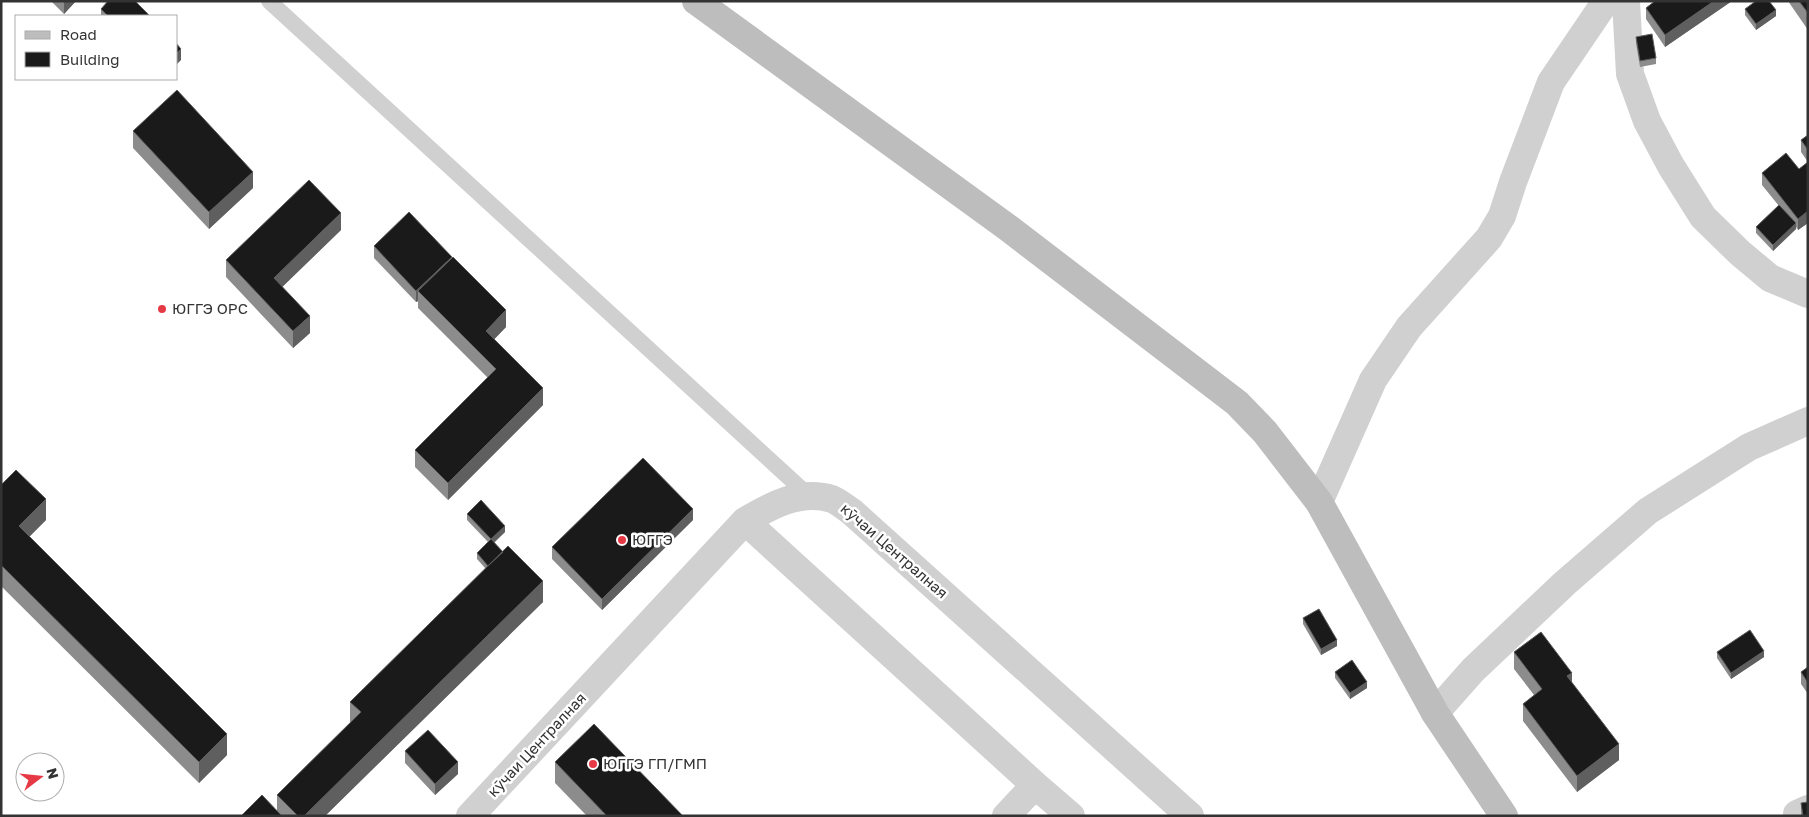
<svg xmlns="http://www.w3.org/2000/svg" width="1809" height="817" viewBox="0 0 1809 817" font-family="'Golos Text',sans-serif">
<style>
.lines{fill:none;stroke-linecap:round;stroke-linejoin:round}
.lane{stroke:#d0d0d0;stroke-width:16}
.street{stroke:#d0d0d0;stroke-width:28}
.secondary{stroke:#bdbdbd;stroke-width:28}
.wall{fill:#8c8c8c}
.shaded-wall{fill:#5f5f5f}
.building{fill:#1a1a1a;stroke:#5f5f5f}
.poi-dot{fill:#e63946;stroke:#fff;stroke-width:2}
.labels{text-anchor:middle;stroke-width:5;stroke-linejoin:round;paint-order:stroke}
.poi-label{font-size:15px;fill:#333;stroke:#fff;text-anchor:start}
.street-label{font-size:15px;fill:#333;stroke:#fff}
</style>
<rect width="100%" height="100%" fill="#fff"/>
<g class="lines">
<path class="lane" d="M269 1 808 495"/>
<path class="street" d="M1626 1 1630 74 1647 121 1671 166 1703 217 1740 253 1770 278 1808 294
M1319 502 1373 380 1409 327 1489 238 1502 216 1513 182 1551 82 1606 1
M745 521 1035 785
M1435 713 1473 670 1565 583 1648 511 1749 447 1808 421
M1797 814 1808 809
M470 816 745 521C772 505 801 489 832 499 839 502 846 508 852 512L1190 816
M1006 816 1035 785 1071 816"/>
<path class="secondary" d="M696 1 1007 227 1237 403 1265 432 1319 502 1435 713 1504 816"/>
</g>
<path class="wall" d="M51 1H76L64 14Z
M1732 1 1665 47 1646 19V8Z
M1788 1H1808V30Z
M101 9 150 16H101Z
M1745 9 1776 16 1756 30 1745 15Z
M1636 37 1656 58V64L1640 67 1636 43Z
M133 131 253 188 209 229 133 148Z
M1808 135V162L1801 152V140Z
M1808 162V223L1798 230 1796 227V229L1773 251 1756 233V227L1779 206 1762 185V173L1799 169Z
M341 230 282 287 310 333 293 348 226 277V260Z
M374 246 506 327 494 339 543 405 448 500 415 467V450L488 378 418 308V301L416 302 374 258Z
M1 485 46 520 29 537 227 755 199 783 1 586Z
M467 514 505 532 494 543 543 602 325 816H241L277 810V795L350 723V702L486 569 477 559V553L488 542 467 520Z
M693 520 602 610 552 559V547Z
M1303 618 1337 646 1321 655 1303 624Z
M1514 652 1572 683 1619 760 1577 792 1523 721V704L1534 695 1514 669Z
M1717 652 1764 657 1731 679 1717 658Z
M1808 667V694L1801 684V672Z
M1335 672 1367 688 1350 699 1335 678Z
M405 751 458 774 435 795 405 763Z
M555 762 683 816H587L555 783Z
M1801 803 1808 816H1801Z"/>
<path class="shaded-wall" d="M64 1H76L64 14Z
M1714 1H1732L1665 47V35Z
M1776 10V16L1756 30V24Z
M181 49V60L176 65V54Z
M253 172V188L209 229V212Z
M1808 211V223L1798 230V219Z
M341 213V230L274 295V278Z
M1796 223V229L1773 251V245Z
M452 257 423 296 418 291V301L416 302V291Z
M506 310V327L486 348V331Z
M310 316V333L293 348V331Z
M543 388V405L448 500V483Z
M46 499V520L19 547V526Z
M693 509V520L602 610V599Z
M505 526V532L491 545V539Z
M543 581V602L325 816H304Z
M1337 640V646L1321 655V649Z
M1764 651V657L1731 679V673Z
M1572 673V689L1567 676Z
M1367 682V688L1350 699V693Z
M227 734V755L199 783V762Z
M1619 744V760L1577 792V776Z
M458 762V774L435 795V784Z"/>
<path class="building" d="M108 1H135L150 16H108L101 9Z
M1655 1H1714L1665 35 1646 8Z
M1756 1H1769L1776 10 1756 24 1745 9Z
M1799 1H1808V13Z
M1652 34 1656 58 1640 61 1636 37Z
M176 43 181 49 176 54Z
M177 90 253 172 209 212 133 131Z
M1808 135V150L1801 140Z
M1786 153 1799 169 1808 162V211L1798 219 1762 173Z
M309 180 341 213 274 278 310 316 293 331 226 260Z
M1779 205 1796 223 1773 245 1756 227Z
M409 212 452 257 416 291 374 246Z
M453 257 506 310 486 331 543 388 448 483 415 450 496 369 418 291Z
M643 458 693 509 602 599 552 547Z
M16 470 46 499 19 526 227 734 199 762 1 565V485Z
M481 500 505 526 491 539 467 514Z
M491 539 503 552 488 566 477 553Z
M508 546 543 581 304 816H298L277 795 361 712 350 702Z
M1319 609 1337 640 1321 649 1303 618Z
M1750 630 1764 651 1731 673 1717 652Z
M1541 632 1572 673 1567 676 1619 744 1577 776 1523 704 1542 689 1514 652Z
M1352 660 1367 682 1350 693 1335 672Z
M1808 667V683L1801 672Z
M594 724 683 816H607L555 762Z
M428 730 458 762 435 784 405 751Z
M262 795 282 816H241Z
M1808 802V816H1803L1801 803Z"/>
<g class="poi-dot">
<circle cx="162" cy="309" r="5"/>
<circle cx="622" cy="540" r="5"/>
<circle cx="593" cy="764" r="5"/>
</g>
<g class="labels">
<g class="poi-label">
<text x="172" y="314">ЮГГЭ ОРС</text>
<text x="632" y="545">ЮГГЭ</text>
<text x="603" y="769">ЮГГЭ ГП/ГМП</text>
</g>
<g class="street-label">
<text transform="translate(894 551) rotate(41)" y="5">кӯчаи Централная</text>
<text transform="translate(537 745) rotate(-47)" y="5">кӯчаи Централная</text>
</g>
</g>
<rect width="1809" height="817" fill="none" stroke="#333333" stroke-width="5"/>
<rect x="15" y="15" width="162" height="65" fill="#ffffff" stroke="#adadad"/>
<rect x="25" y="31" width="25" height="8" fill="#bdbdbd" stroke="#adadad"/>
<text x="60" y="40" font-size="15" fill="#333333">Road</text>
<rect x="25" y="52" width="25" height="15" fill="#1a1a1a" stroke="#adadad"/>
<text x="60" y="65" font-size="15" fill="#333333">Building</text>
<g transform="translate(40 777) rotate(74)"><circle r="24" fill="#ffffff" stroke="#adadad"/>
<path d="M0-4L9 19L0 12L-9 19Z" fill="#e63946"/>
<text y="-8" font-size="14" font-weight="bold" text-anchor="middle" fill="#333333">N</text>
</g>
</svg>
